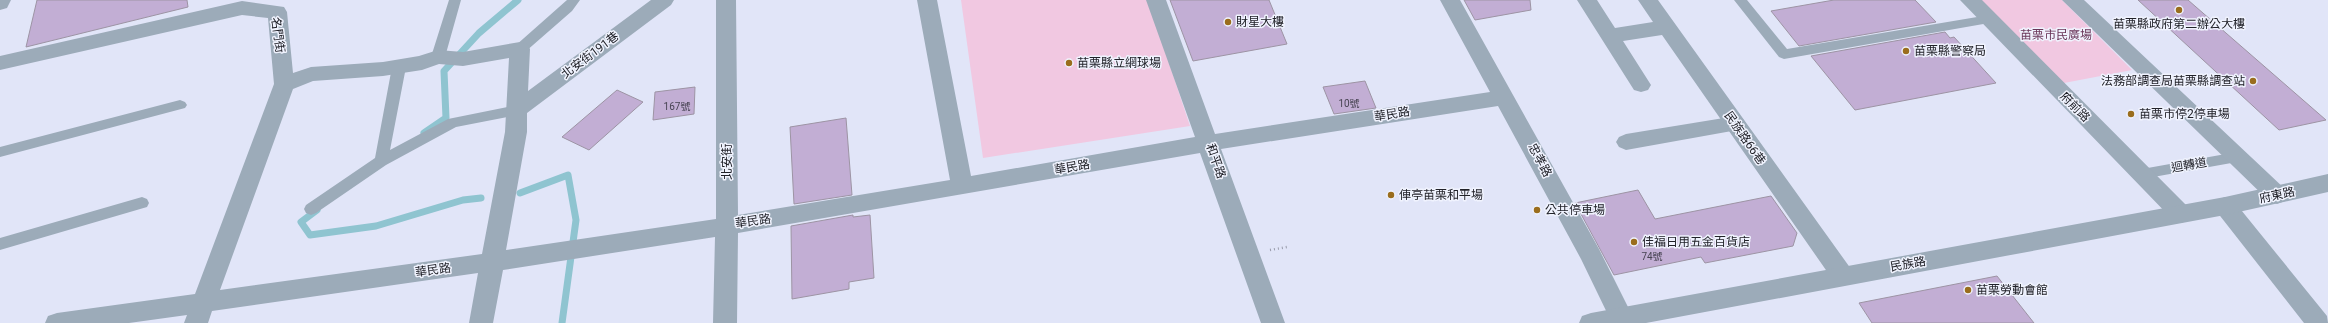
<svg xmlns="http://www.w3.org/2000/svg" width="2328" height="323" viewBox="0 0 2328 323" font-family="Roboto,'Noto Sans TC',sans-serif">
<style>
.green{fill:#f1c8e1}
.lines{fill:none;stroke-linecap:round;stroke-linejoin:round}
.stream{stroke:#8fc4d0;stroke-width:7}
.building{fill:#c2aed4;stroke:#9d94a4}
.path{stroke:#9a9dac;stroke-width:2.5;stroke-dasharray:1 3;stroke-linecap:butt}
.service{fill:#9cabb9;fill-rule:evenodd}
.pedestrian{fill:#9cabb9;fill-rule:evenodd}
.minor{fill:#9cabb9;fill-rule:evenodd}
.tertiary{fill:#9cabb9;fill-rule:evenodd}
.poi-dot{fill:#9a6d1d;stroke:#f0f3fe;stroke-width:1.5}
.labels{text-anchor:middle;stroke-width:3;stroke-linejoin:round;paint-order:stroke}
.number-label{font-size:10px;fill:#484453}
.poi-label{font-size:12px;fill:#202128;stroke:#f0f3fe;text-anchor:start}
.street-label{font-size:12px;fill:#202128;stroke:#f0f3fe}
.park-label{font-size:12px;fill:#693558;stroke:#f0f3fe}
</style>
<rect width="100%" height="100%" fill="#e1e5f8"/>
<path class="green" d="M961 0H1148L1190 126 983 158Z
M1981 0H2062L2132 70 2064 83Z"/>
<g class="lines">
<path class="stream" d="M424 133 446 118 444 71 479 33 518 0
M520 193 568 175 576 220 562 323
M317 210 301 222 310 235 376 226 463 200 481 198"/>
</g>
<path class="building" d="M37 0H187L188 7 26 47Z
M1170 0H1269L1287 44 1193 61Z
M1464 0H1530L1531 10 1475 20Z
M1834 0H1915L1936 22 1799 46 1771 11Z
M2138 0H2188L2326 120 2279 130Z
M1945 32 1950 38 1954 37 1996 83 1855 110 1811 56Z
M1365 81 1376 108 1334 114 1323 87Z
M695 87 694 114 653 120 655 92Z
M617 90 643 102 589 150 562 137Z
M846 118 852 195 794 204 790 127Z
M1638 190 1655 219 1771 196 1797 233 1793 246 1705 263 1701 257 1614 275 1575 203Z
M853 215V217L870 215 874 278 849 282V289L792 299 791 226Z
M1997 276 2034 323H1872L1859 303Z"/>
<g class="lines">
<path class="path" d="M1270 250 1287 247"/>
<path class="service" d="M449 0H461L445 57 438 62 431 57Z
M567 0H580L572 11 525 52H515L514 49 515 46Z
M1734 0H1747L1787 49 1989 15 1995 19 1989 23 1784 59 1779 57Z
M399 62 406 67 390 150 448 119 517 105 522 107 524 110 522 113 517 115 456 127 386 165 316 213 311 215 306 213 304 209 306 205 375 158 392 67Z
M180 100 185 102 187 105 185 108 0 157V147Z
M2237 152 2242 153 2244 157 2242 161 2237 162 2142 179 2137 178 2135 174 2137 170 2142 169Z
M142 197 147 199 149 203 147 207 0 250V238Z"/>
<path class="pedestrian" d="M1736 116 1743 119 1746 124 1743 129 1626 150 1619 147 1616 142 1619 137 1626 134Z"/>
<path class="minor" d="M0 0H11L7 8 0 10Z
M651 0H674L671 5 527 113V132L506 250 716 219V0H736L738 215 950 180 917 0H937L971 176 1195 137 1146 0H1166L1215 134 1490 92 1440 0H1460L1599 249 1636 323H1612L1581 259 1498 106 1221 149 1285 323H1261L1200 153 738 233 737 323H713L715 237 503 270 493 323H469L478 273 212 311 208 323H184L187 315 129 323H45L48 316 57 313 195 294 274 84 268 18 242 15 0 70V56L242 1 284 7 287 12 293 73 311 67 383 62 419 56 438 50 463 52 520 42 527 44 530 49 528 91ZM509 58 505 132 482 254 220 290 293 89 313 81 383 76 422 70 439 64 463 66Z
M1577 0H1597L1615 28 1653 22 1638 0H1658L1851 269 1855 276 1851 283 1843 286 1835 283 1662 35 1623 41 1651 85 1648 90 1641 92 1634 90Z
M1960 0H1982L2189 208 2192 214 2189 220 2181 223 2173 220Z
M2062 0H2084L2285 189 2288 195 2285 201 2277 204 2269 201Z
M2225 197 2233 200 2327 316 2328 323H2304L2217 212 2214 206 2217 200Z"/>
<path class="tertiary" d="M2328 174V192L2225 215 1646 323H1579L1582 316 1591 313 2225 197Z"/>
</g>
<g class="poi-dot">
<circle cx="2179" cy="10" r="4"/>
<circle cx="1228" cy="22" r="4"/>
<circle cx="1906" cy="51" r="4"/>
<circle cx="1069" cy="63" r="4"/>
<circle cx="2253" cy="81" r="4"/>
<circle cx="2131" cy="114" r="4"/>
<circle cx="1391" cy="195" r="4"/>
<circle cx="1537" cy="210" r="4"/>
<circle cx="1634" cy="242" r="4"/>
<circle cx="1968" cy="290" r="4"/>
</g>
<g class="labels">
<g class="number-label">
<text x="1349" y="107">10號</text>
<text x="677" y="110">167號</text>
<text x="1652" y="260">74號</text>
</g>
<g class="poi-label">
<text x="1236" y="26">財星大樓</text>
<text x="2179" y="28" text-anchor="middle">苗栗縣政府第二辦公大樓</text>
<text x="1914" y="55">苗栗縣警察局</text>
<text x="1077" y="67">苗栗縣立網球場</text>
<text x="2245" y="85" text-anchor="end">法務部調查局苗栗縣調查站</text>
<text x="2139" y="118">苗栗市停2停車場</text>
<text x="1399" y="199">俥亭苗栗和平場</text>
<text x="1545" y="214">公共停車場</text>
<text x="1642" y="246">佳福日用五金百貨店</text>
<text x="1976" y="294">苗栗勞動會館</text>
</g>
<g class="street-label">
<text transform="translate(278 35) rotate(82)" y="4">名門街</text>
<text transform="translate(590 55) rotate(-37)" y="4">北安街191巷</text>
<text transform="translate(2075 107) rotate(45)" y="4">府前路</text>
<text transform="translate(1392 114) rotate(-9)" y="4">華民路</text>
<text transform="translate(1745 138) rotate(55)" y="4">民族路66巷</text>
<text transform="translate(1540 160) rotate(62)" y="4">忠孝路</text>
<text transform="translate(1216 161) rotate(71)" y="4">和平路</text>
<text transform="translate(727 162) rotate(-90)" y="4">北安街</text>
<text transform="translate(2189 165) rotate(-10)" y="4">迴轉道</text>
<text transform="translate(1072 167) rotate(-10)" y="4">華民路</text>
<text transform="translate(2277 195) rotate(-12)" y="4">府東路</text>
<text transform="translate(753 221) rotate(-8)" y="4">華民路</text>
<text transform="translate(1908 264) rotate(-10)" y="4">民族路</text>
<text transform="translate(433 270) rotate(-8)" y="4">華民路</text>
</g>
<g class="park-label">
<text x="2056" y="39">苗栗市民廣場</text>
</g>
</g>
</svg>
